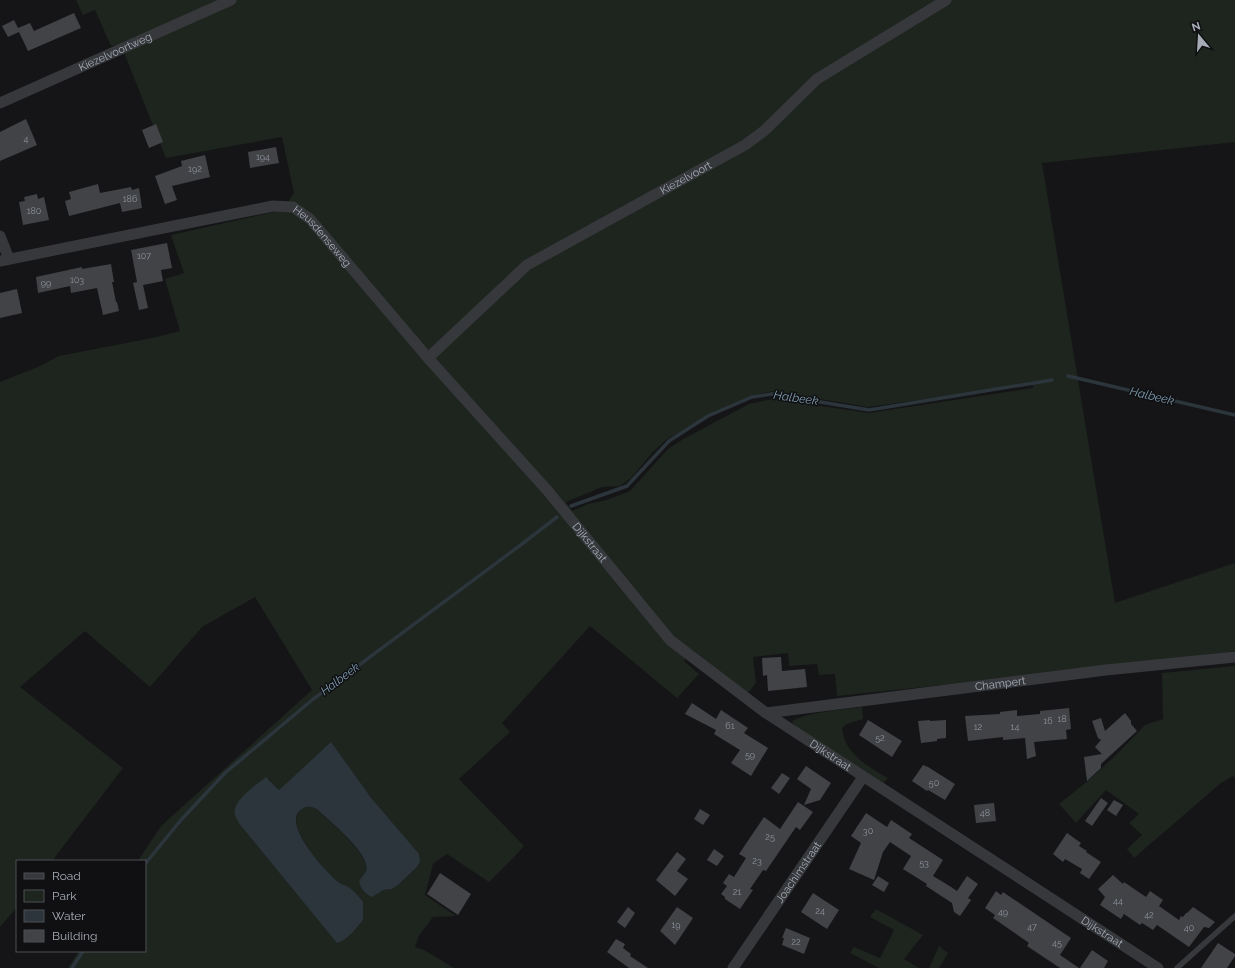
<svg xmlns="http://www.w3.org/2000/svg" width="1235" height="968" viewBox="0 0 1235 968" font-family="Raleway,sans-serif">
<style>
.green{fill:#1d251e;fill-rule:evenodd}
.water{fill:#2b353b}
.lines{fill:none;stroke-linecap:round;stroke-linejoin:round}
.stream{stroke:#2b353b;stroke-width:3.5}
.building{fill:#414347}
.lane{stroke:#36383c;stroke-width:5.5}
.street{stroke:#36383c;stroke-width:11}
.labels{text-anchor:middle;stroke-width:3;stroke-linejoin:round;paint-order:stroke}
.number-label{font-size:9px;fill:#8e929b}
.street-label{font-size:11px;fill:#a7adb7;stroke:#101012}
.water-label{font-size:12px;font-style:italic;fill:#7e9db2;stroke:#101012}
</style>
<rect width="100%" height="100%" fill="#151517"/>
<path class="green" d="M76 0H1235V142L1042 163 1115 603 1235 563V651L1031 676 837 696 835 674 819 675 817 664 789 666 788 653 753 657 756 683 747 694 693 650 684 661 699 674 677 698 590 626 502 723 510 732 459 779 524 846 513 858 489 882 447 854 435 862 433 864 425 895 456 916 433 917 419 936 415 947 424 950 454 968H68L79 951H145V861H138L161 826 312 690 255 597 202 627 150 687 85 631 20 687 123 768 52 861H17V907L0 927V382L38 367 59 356 152 338 180 331 165 279 184 273 171 235 283 210 294 193 282 137 166 158 121 45 111 46 95 10 83 15ZM1033 384V388L869 413 772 399 749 404 685 438 668 449 630 491 607 500 588 504 572 511 566 502 602 487 620 486 631 478 652 453 667 439 732 404 751 396 772 391 868 407ZM331 743 372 799 416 868 398 885 392 889 383 890 367 895 361 887 359 882C360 878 364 875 366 871 371 855 328 820 317 809 312 807 308 805 302 809 285 820 311 853 320 864 325 870 333 880 340 884 343 886 347 886 351 889L337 942 241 826 235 814 269 779 279 790Z
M1235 666V778L1233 776 1221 783 1134 858 1127 849 1142 835 1129 823 1139 814 1106 790 1076 823 1059 804 1089 780 1117 754 1145 725 1163 719 1162 673Z
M862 707 863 719 847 724 842 728C844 753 868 767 888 778L884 783 797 728 792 722C800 713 847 709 862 707Z
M876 909 923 935 904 959 919 968H879L850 953 854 947 880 958 894 930 870 917Z
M939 946 948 953 939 968H929Z"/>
<path class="water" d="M331 742 372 799 419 854 420 862 416 868 398 885 392 889 383 890 372 897C365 894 361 889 359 882 360 878 364 875 366 871 372 855 328 820 317 809 312 807 308 805 302 809 280 822 325 871 337 881 341 885 346 885 350 888 355 892 359 897 363 902V920C356 928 348 940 337 943L241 826C239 823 236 819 235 815 231 801 256 785 266 777L279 790Z"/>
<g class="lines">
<path class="stream" d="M1068 376 1235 415
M571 506 627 486 669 441 708 416 752 397 772 394 869 410 1052 380
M145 864 181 820 225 773 312 700 522 544 557 517
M72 968 83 951"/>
</g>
<path class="building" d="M74 13 81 28 28 51 19 32 8 37 2 26 14 20 18 28 30 23 34 31Z
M26 119 37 145 0 161V132Z
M156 124 163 142 149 148 142 130Z
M276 147 279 163 250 168 248 152Z
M205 155 210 177 172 186 177 200 165 204 155 176 182 166 181 161Z
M98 184 100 193 131 187 132 190 139 188 142 208 122 212 120 203 69 216 65 201 71 199 69 192Z
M37 194 38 199 44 197 49 220 23 225 19 202 25 201 24 197Z
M167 243 172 268 161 270 163 281 143 285 148 308 139 310 133 283 137 282 131 250Z
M111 264 114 282H112L116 302H117L119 311 103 315 97 288 71 293 70 286 38 293 36 277 82 267V269Z
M17 289 22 313 0 318V293Z
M781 657 782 671 805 669 807 687 768 691 767 675 763 676 762 658Z
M692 703 716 719 721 710 748 728 744 733 768 748 751 776 731 763 740 750 714 734 716 730 685 714Z
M1069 708 1071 729 1066 730 1067 739 1034 742 1036 756 1027 759 1025 738 1003 740V737L968 741 965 716 1000 714V712L1017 710V716L1040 714V711Z
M1125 713 1131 721V724L1137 731 1101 764V768L1087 781 1084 757 1102 754 1095 747 1101 740 1098 738 1092 721 1101 718 1105 731Z
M868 720 902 741 892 757 859 735Z
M930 720V721L946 720V738L937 739V741L921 743 918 721Z
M923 765 928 767 955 784 945 800 928 790 927 791 912 781Z
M806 766 831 783 820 800 804 805 811 789 797 779Z
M782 773 790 778 779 794 771 788Z
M1101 798 1108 803 1092 826 1085 821Z
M1114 800 1123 805 1116 816 1107 810Z
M798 802 813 812 800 830 796 827 766 871 763 870 750 889 753 890 740 909 725 899V897L721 894 727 886 723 883 729 874 734 877 746 858 739 854 764 817 780 829Z
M994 803 996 821 976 823 974 805Z
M700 809 710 815 703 825 694 819Z
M866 813 887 827 891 820 912 834 909 838 943 860 933 876 948 885 957 891 967 876 978 884 968 898 971 900 960 916 954 912 952 903 926 886 927 884 903 869 911 856 890 842 883 852 874 880 849 869 861 843 851 836Z
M1067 833 1081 843 1079 846 1087 851 1086 852 1101 862 1089 879 1080 873 1082 869 1065 859 1063 862 1053 854Z
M714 849 724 856 717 866 707 860Z
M677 852 686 859 677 871 688 879 675 896 656 880Z
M440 873 471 894 458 915 427 894Z
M1113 875 1123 884 1124 882 1146 897 1150 891 1163 900 1159 906 1179 920 1181 916 1183 917 1186 913H1187L1193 907 1215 922 1209 928 1204 927 1189 947 1157 925 1153 930 1142 923 1140 925 1124 914 1121 919 1100 905 1105 897 1098 889Z
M878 876 889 883 884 892 872 885Z
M996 891 1001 895 1003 892 1071 938 1060 955 1079 968H1060L1027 946 1029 943 1019 936 993 918 995 915 985 908Z
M813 893 839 910 827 929 801 912Z
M628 907 635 913 625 928 617 922Z
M677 907 693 918 675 945 660 931Z
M786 928 810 938 804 954 782 945 784 938H782Z
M616 939 625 944 623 948 631 954 630 956 648 968H629L607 952Z
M1218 943 1235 954V956L1227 968H1201Z
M1092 950 1108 961 1104 968H1080Z"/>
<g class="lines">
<path class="lane" d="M1177 968 1235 916"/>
<g class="street">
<path id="s1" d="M0 103 231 0"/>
<path d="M0 236 9 259"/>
<path id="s2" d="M0 261 273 206 293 207 310 219 428 358 547 490 670 640 766 713 1158 968"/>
<path id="s3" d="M428 358 527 265 745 145 764 131 817 79 946 0"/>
<path id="s4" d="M766 713 1106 670 1235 657"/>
<path id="s5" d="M733 968 863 777"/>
</g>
</g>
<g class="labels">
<g class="number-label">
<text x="26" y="142">4</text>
<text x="263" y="160">194</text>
<text x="195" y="172">192</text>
<text x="130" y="202">186</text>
<text x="34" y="214">180</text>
<text x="144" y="259">107</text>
<text x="77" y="283">103</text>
<text x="46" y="286">99</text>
<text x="1062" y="722">18</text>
<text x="1048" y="724">16</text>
<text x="730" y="729">61</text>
<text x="978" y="730">12</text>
<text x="1015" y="730">14</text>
<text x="880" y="741">52</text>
<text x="750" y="758">59</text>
<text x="934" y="786">50</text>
<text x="985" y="816">48</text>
<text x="868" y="834">30</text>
<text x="770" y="840">25</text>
<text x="757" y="864">23</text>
<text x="924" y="866">53</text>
<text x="737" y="895">21</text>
<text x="1118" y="904">44</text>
<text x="820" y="914">24</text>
<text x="1003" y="915">49</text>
<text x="1149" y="918">42</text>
<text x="676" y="928">19</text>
<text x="1032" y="930">47</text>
<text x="1189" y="931">40</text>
<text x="796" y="945">22</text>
<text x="1057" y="946">45</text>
</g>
<g class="street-label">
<text dy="4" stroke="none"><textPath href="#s1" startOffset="126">Kiezelvoortweg</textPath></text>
<text dy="4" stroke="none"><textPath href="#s3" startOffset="317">Kiezelvoort</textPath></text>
<text dy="4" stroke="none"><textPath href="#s2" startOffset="340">Heusdenseweg</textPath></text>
<text dy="4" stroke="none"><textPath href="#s2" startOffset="747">Dijkstraat</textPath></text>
<text dy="4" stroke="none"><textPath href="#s4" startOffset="236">Champert</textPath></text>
<text dy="4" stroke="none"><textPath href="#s2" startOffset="1071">Dijkstraat</textPath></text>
<text dy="4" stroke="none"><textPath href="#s5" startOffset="116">Joachimstraat</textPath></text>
<text dy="4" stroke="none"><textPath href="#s2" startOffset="1395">Dijkstraat</textPath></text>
</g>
<g class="water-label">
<text transform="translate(1152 396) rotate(13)" y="4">Halbeek</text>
<text transform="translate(796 398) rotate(8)" y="4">Halbeek</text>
<text transform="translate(340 679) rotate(-37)" y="4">Halbeek</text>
</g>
</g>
<rect x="16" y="860" width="130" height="92" fill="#101012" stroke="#4c4f54"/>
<rect x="24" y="873" width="20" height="6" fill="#36383c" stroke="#4c4f54"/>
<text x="52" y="880" font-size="12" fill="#a7adb7">Road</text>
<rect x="24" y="890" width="20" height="12" fill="#1d251e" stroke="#4c4f54"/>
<text x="52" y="900" font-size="12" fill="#a7adb7">Park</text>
<rect x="24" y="910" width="20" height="12" fill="#2b353b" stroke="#4c4f54"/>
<text x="52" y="920" font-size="12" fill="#a7adb7">Water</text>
<rect x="24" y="930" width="20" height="12" fill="#414347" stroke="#4c4f54"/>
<text x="52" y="940" font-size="12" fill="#a7adb7">Building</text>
<g transform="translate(1199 36) rotate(342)" stroke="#101012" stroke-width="3" paint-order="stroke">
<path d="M0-3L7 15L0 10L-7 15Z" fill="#a7adb7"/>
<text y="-6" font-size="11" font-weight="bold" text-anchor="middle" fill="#a7adb7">N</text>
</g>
</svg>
